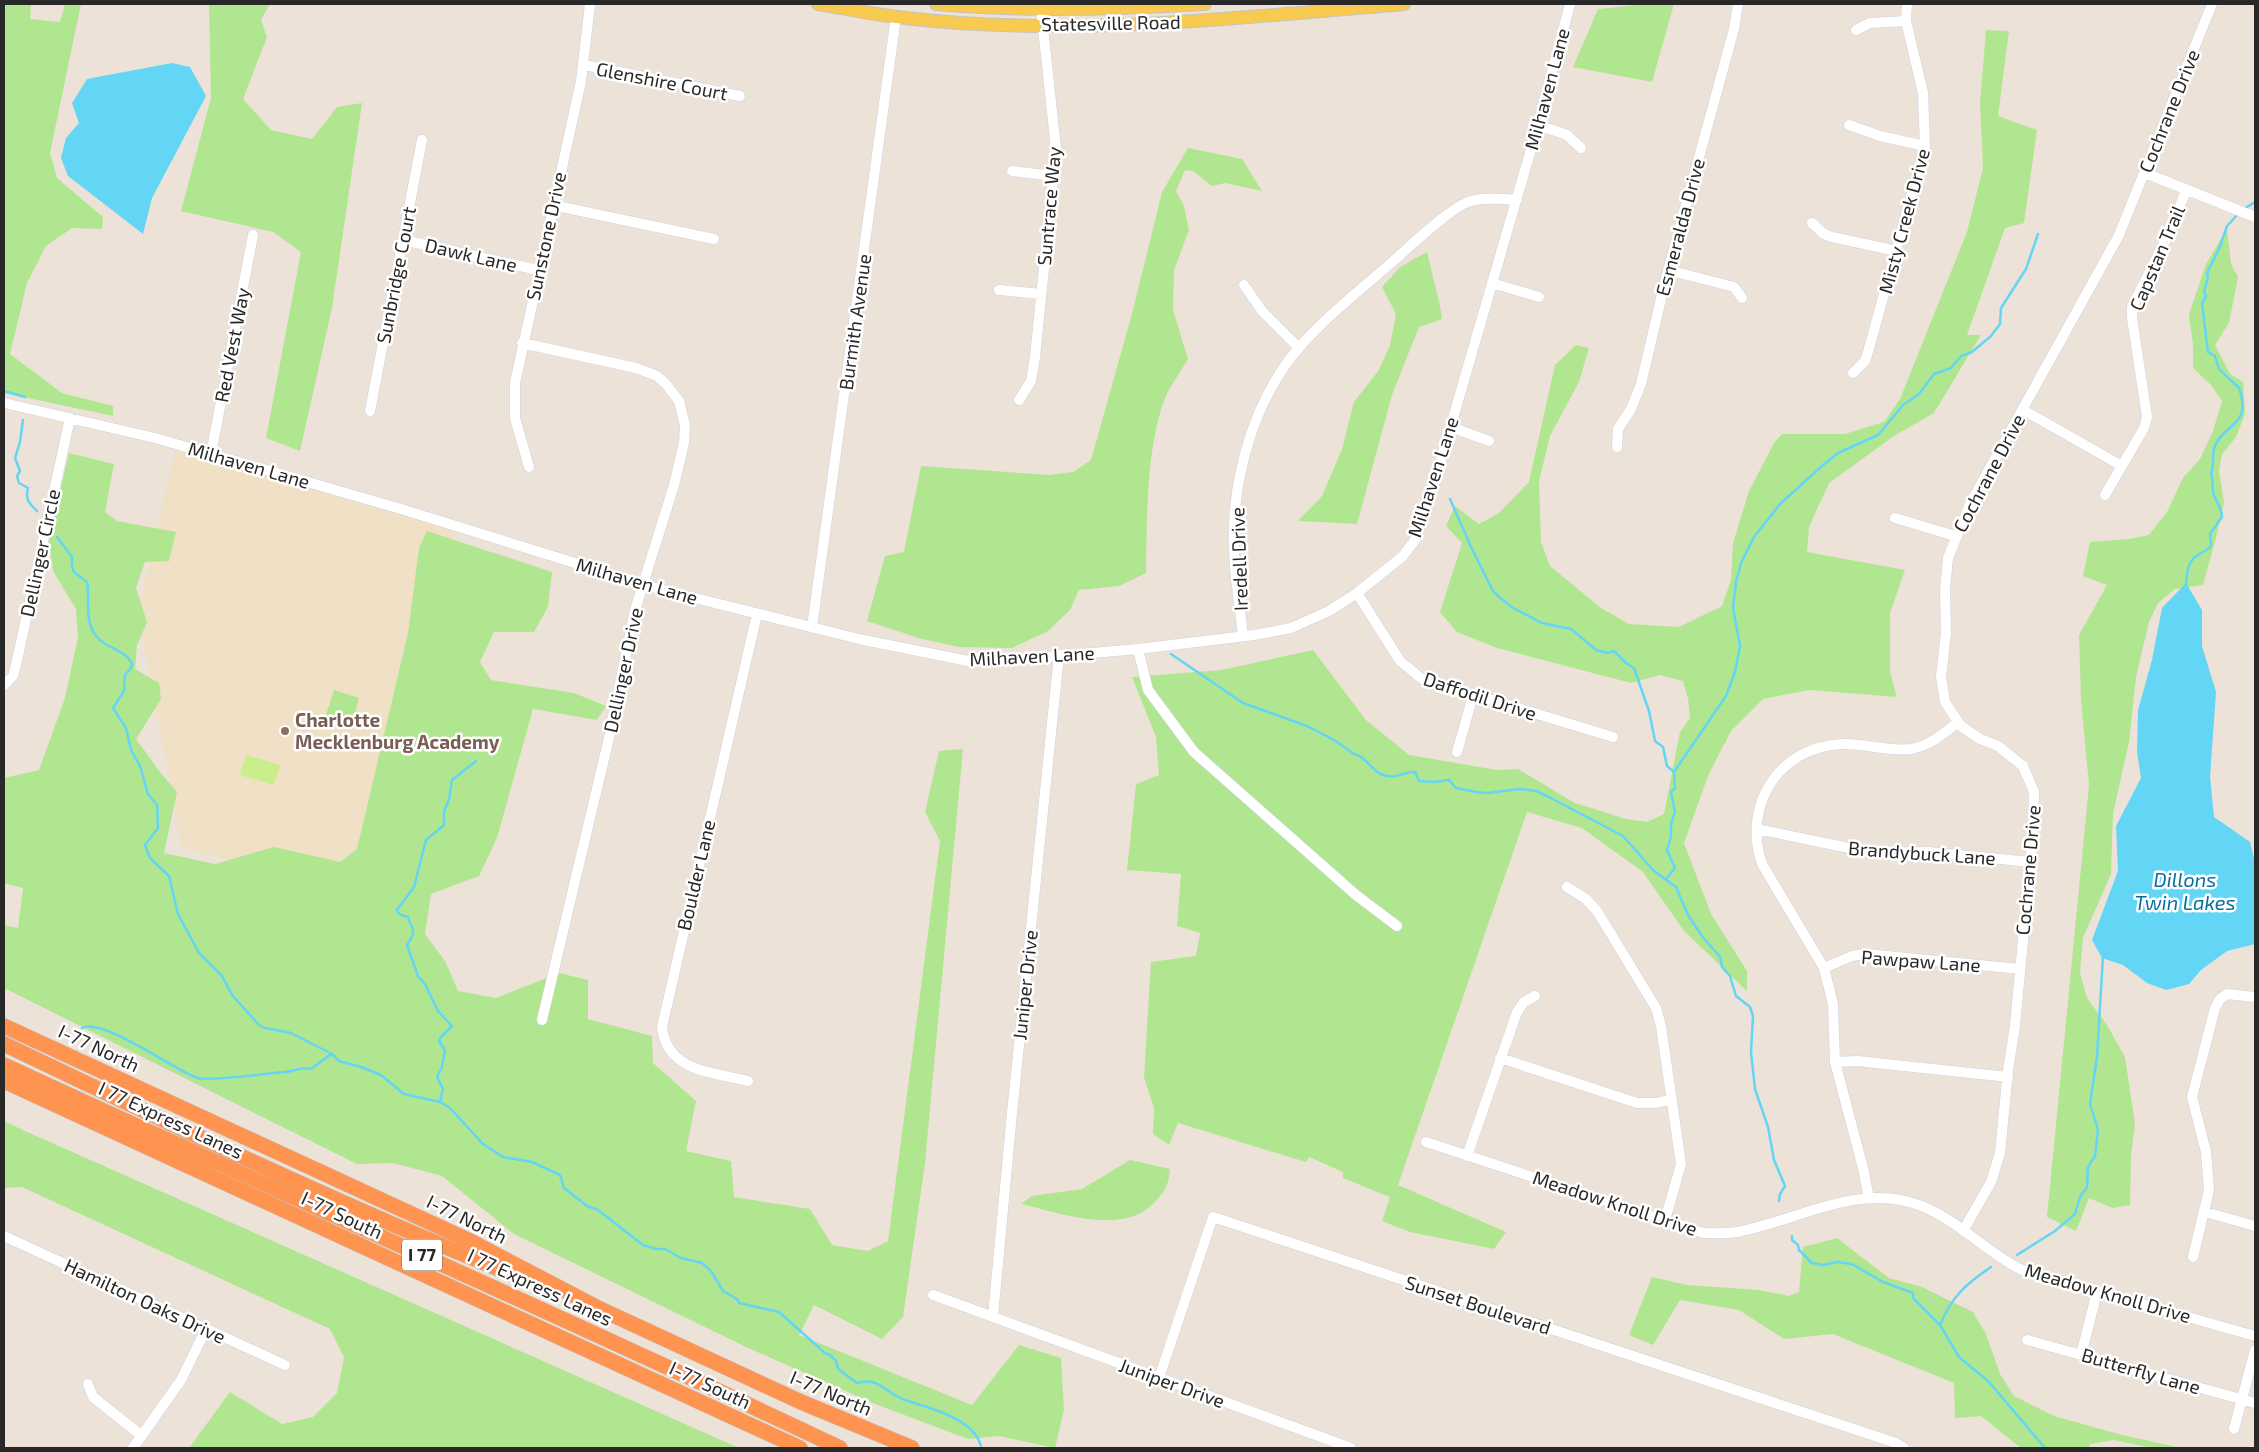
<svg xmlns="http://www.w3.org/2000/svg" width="2259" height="1452" viewBox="0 0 2259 1452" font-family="'Exo 2',sans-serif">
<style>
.education{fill:#efe0c6}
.green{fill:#b1e691}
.pitch{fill:#c9ee8b}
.water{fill:#63d5f5}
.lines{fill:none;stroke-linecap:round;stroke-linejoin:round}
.stream{stroke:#63d5f5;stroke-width:2.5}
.minor-casing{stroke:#cdd2e2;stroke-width:11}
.major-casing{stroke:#c3c3c3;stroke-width:14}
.highway-casing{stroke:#c3c3c3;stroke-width:16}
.minor{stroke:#fff;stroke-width:10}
.major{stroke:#f9ca50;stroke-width:12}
.highway{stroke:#ff9450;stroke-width:15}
.education-dot{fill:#8d6e63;stroke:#fff;stroke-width:2}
.labels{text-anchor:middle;stroke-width:5;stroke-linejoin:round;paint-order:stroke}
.shield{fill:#fff;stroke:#686868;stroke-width:1}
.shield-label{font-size:18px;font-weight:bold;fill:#282828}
.street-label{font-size:19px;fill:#282828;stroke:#fff}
.education-label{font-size:19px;font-weight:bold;fill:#785e54;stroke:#fff;text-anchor:start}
.water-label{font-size:20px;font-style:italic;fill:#05709f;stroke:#fff}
</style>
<rect width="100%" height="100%" fill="#ece2d8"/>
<path class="education" d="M177 444 457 526 371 896 182 848 138 613Z"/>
<path class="green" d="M4 4H31L30 19 60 22 65 4H81L50 153 57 178 103 217 102 229 72 228 46 246 27 283 10 354 62 393 113 406V416L4 393Z
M209 4H270L261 20 267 37 243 99 271 130 312 139 337 107 362 103 332 308 300 451 266 438 301 252 273 232 181 211 211 98Z
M1648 4H1674L1652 82 1573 67 1598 9Z
M1986 30 2009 31 1998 116 2037 130 2024 223 2005 228 1967 335H1981L1934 413 1894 436 1829 483 1809 527 1807 552 1905 570 1890 613V672L1897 697 1809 690 1763 699 1731 731 1708 776 1684 843 1711 914 1747 971V991L1684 931 1643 872 1582 828 1527 812 1398 1185 1506 1232 1494 1249 1410 1232 1382 1221 1390 1197 1343 1178V1172L1309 1157 1306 1162 1178 1123 1169 1145 1153 1134 1154 1108 1144 1077 1151 962 1196 956 1200 933 1177 926 1181 874 1127 870 1136 784 1159 775 1156 737 1132 677 1221 670 1313 650 1366 720 1409 755 1497 770 1518 769 1575 803 1626 819 1647 822 1664 814 1680 732 1690 718 1688 699 1683 681 1660 675 1631 683 1497 648 1457 632 1440 612 1462 543 1446 526 1455 506 1479 524 1499 513 1529 482 1555 365 1576 345 1589 348 1579 382 1550 436 1539 481 1541 542 1550 566 1601 608 1629 624 1679 627 1722 606 1731 580 1733 543 1749 491 1774 443 1782 434H1845L1884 422 1900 399 1967 232 1983 168 1980 103Z
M1188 148 1242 159 1262 191 1225 183 1212 186 1193 171 1185 170 1176 191 1184 206 1189 230 1174 270 1173 310 1188 359C1181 371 1172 383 1166 396 1146 444 1147 520 1146 573L1119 586 1079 590 1070 610 1048 631 1012 648 959 647 922 639 867 621 885 556 904 552 921 466 1049 475 1073 472 1091 460 1133 310 1162 192Z
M2227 229 2231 264 2238 277 2229 323 2215 345 2230 374 2243 382 2245 414 2236 437 2222 454 2219 471 2224 502 2216 538 2203 585 2175 589 2158 603 2149 622 2136 677 2129 742 2113 814 2111 874 2083 938 2080 973 2087 998 2107 1025 2125 1057 2135 1124 2131 1156 2130 1205 2112 1208 2089 1198 2076 1231 2047 1217 2089 785 2081 701 2079 635 2107 585 2083 576 2090 542 2129 539 2149 535 2167 512 2183 478 2200 459 2213 431 2222 401 2211 385 2193 368V345L2189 314 2206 264Z
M1427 252 1440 306 1442 319 1419 327 1392 395 1357 524 1298 521 1322 496 1342 449 1354 402 1379 370 1390 345 1396 314 1382 287 1400 267Z
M69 453 114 464 105 512 117 521 176 532 169 561 145 562 136 588 147 622 137 645 135 669 159 683 161 699 136 739 160 772 177 792 164 853 215 864 274 847 340 862 357 849 408 633 419 548 427 531 552 572 548 607 534 632H494L480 662 491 680 574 693 606 706 597 720 533 709 497 838 479 876 431 894 425 934 445 961 458 991 496 998 559 973 588 980V1019L652 1036 653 1063 696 1101 686 1151 731 1161 734 1197 810 1209 832 1245 868 1251 888 1241 940 841 925 812 939 751 963 749 925 1163 903 1317 882 1339 814 1305 799 1335 972 1405 1019 1345 1061 1358 1064 1410 1055 1448 999 1436 968 1439 875 1404 746 1347 514 1234 442 1176 393 1163 357 1164 4 988V925L18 928 23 888 4 883V778L39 770 65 698 78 637 76 609 53 571 49 539Z
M334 690 359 698 352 723 343 721 341 727 328 723 329 716 326 715Z
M4 1121 25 1131 739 1448H189L230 1392 282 1424 313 1417 337 1393 344 1357 330 1329 22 1187 4 1188Z
M1130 1160 1170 1169C1168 1187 1166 1189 1154 1203 1123 1236 1060 1213 1021 1204L1032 1196 1082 1189Z
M1837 1238 1889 1278 1922 1287 1973 1312 1986 1334 2000 1374 2014 1396 2054 1416 2122 1435 2182 1448H2152L2114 1440 2090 1444 2089 1448H2021L1981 1416 1955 1418 1954 1383 1833 1334 1784 1339 1739 1310 1680 1300 1653 1345 1629 1335 1652 1277 1687 1285 1759 1290 1789 1296 1799 1292 1803 1247Z"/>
<path class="pitch" d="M246 755 280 765 274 785 240 775Z"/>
<path class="water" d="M172 63 190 67 206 96 152 198 143 234 68 176 61 158 66 138 79 123 72 103 87 79Z
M2186 583 2202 610V646L2216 692 2210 777 2214 817 2250 842 2255 863V944L2227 951 2201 970 2189 984 2166 990 2147 983 2123 965 2102 958 2092 940 2118 871 2116 826 2141 778 2137 752 2138 710 2152 660 2162 608Z"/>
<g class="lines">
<path class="stream" d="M2244 209 2255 202
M4 391 25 397
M23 420 20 442 15 458 20 471 17 476 19 483 28 488C25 500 29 503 37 511
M1450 499 1472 549 1493 591 1499 597 1513 608 1542 623 1571 629 1596 650 1607 653 1614 651 1626 663 1634 668 1649 711 1655 741 1663 747 1667 766 1674 772 1675 788 1671 792 1675 812 1671 824V837L1667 850 1675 868 1667 878
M57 537 72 557V567L74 572 87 582C90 596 85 615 92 629 101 650 125 647 132 664L131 668 125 675 124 691 113 708 126 728 131 750 140 766 148 794 157 805 158 828 145 845 150 858 169 876 178 914 199 953 222 976 232 995 259 1025 265 1028 291 1033 332 1054 339 1061 361 1067 381 1075 404 1094 440 1102 449 1107 483 1144 503 1157 532 1162 560 1175 564 1188 587 1206 598 1210 643 1245 656 1249H665L681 1258 702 1263 711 1271 723 1291 737 1299 739 1303 779 1312 825 1353 830 1355 836 1361 838 1369 857 1383C878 1376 887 1394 905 1400 928 1407 974 1419 981 1446
M2186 585C2187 574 2187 561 2198 555 2203 551 2208 551 2211 545L2210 534 2222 517C2222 509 2218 505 2215 498 2211 491 2214 481 2211 473 2215 464 2211 455 2215 446 2223 424 2253 426 2239 388L2219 369 2215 356 2208 352 2202 303 2206 297 2204 291 2208 278 2207 273 2219 249 2227 226 2238 214
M1171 654 1243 703 1307 726 1334 740 1354 754C1366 756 1371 771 1383 775 1395 780 1404 771 1415 772L1419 781 1434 782 1449 780 1456 788 1477 792 1487 793 1520 789 1536 791 1547 796 1623 836 1654 871 1676 887 1688 915 1702 936 1720 957 1722 967 1730 976 1736 996 1750 1007 1753 1016 1751 1052 1755 1089 1768 1127 1774 1160 1785 1186 1780 1194 1779 1201
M1674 772 1726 696 1735 672 1740 646 1733 608 1736 582 1741 563 1754 537 1780 504 1823 465 1838 453 1878 435 1903 405 1919 394 1934 374 1951 368 1961 356 1972 352 1991 336 2000 324 2001 308 2026 269 2038 234
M82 1028C102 1017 174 1070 197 1078 209 1082 268 1073 285 1072 295 1071 301 1066 311 1069L331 1054
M440 1102 443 1089 437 1077 442 1067 445 1050 439 1041 441 1037 452 1026 438 1011 425 984 418 976 407 945C409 941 413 937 413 933 414 928 409 923 408 917L399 914 397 910 414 887 426 840 444 825V812L449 799 452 780 476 761
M1792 1236V1240L1798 1245 1799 1250 1812 1263 1823 1265 1837 1262 1852 1264 1883 1282 1913 1293V1298L1940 1325 1959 1357 1989 1382 2045 1448
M2017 1255 2055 1231 2075 1214 2080 1197 2087 1187 2088 1167 2095 1156 2098 1130 2090 1104 2097 1057 2103 956
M1940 1325C1952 1296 1966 1284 1991 1267"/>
<g class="minor-casing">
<path id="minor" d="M1856 30 1870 23 1906 21
M584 65 740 96
M1538 125 1567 135 1581 148
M1849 125 1880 136 1925 146
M1012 171 1053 176
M2145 173 2255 217
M552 205 714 239
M1812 223 1824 234 1832 237 1897 251
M403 240 538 270
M1668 270 1734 287 1742 298
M1492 283 1539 297
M1244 285 1262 311 1299 348
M999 290 1041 294
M522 343 636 368 657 376 666 384 679 401 685 425 684 443 674 485 635 610 609 738 542 1020
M1853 373 1865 361 1868 352 1925 146 1923 93 1906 21 1907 4
M1019 400 1031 381 1035 357 1056 149 1041 9
M4 403 155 438 401 509 659 589 859 639 968 661H1000L1138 649 1254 635 1291 628 1329 611 1357 593 1403 556 1415 540 1429 501 1538 125 1570 4
M2023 410 2122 466
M370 411 422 140
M1451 427 1489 441
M1617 447 1618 429 1631 409 1641 384 1665 282 1734 29 1738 4
M211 454 253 235
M529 467 515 418V383L581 81 590 4
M2105 495 2144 428 2147 417 2132 318V307L2172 227 2186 190
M1895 518 1955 536
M1357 593 1400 661 1422 679 1613 737
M812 627 896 17
M1243 636C1239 599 1232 560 1234 523 1237 466 1255 406 1289 360 1315 325 1358 292 1391 263 1409 248 1450 207 1471 201 1485 197 1502 199 1517 200
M1138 649 1148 690 1194 752 1356 895 1397 926
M4 685 13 676 16 665 70 418
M1457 752 1473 696
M1757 829 1873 853 1929 852 2030 862
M1567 887 1586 899 1597 911 1656 1008 1661 1026 1681 1164 1665 1220
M1824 968 1852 956 1866 954 2020 969
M1500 1058 1637 1103H1656L1672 1099
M1835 1062 1857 1061 2008 1077
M748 1081C713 1072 667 1072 662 1027L757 614
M1426 1142 1703 1233C1714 1233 1726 1234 1737 1232 1797 1221 1858 1182 1919 1205 1957 1219 1986 1252 2022 1270L2255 1336
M1467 1156 1517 1012 1524 1002 1535 996
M1869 1198 1863 1168 1835 1062 1833 1004 1824 968 1762 864C1742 805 1779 747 1842 744 1865 743 1888 752 1911 749 1929 746 1943 734 1957 723
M2205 1212 2255 1226
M1963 1231 1991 1182 2000 1153 2008 1070 2015 1026 2033 832 2034 792 2023 766 1998 746 1980 739 1961 726 1945 702 1941 677 1946 633 1945 590 1948 558 1970 504 2119 235 2212 4
M6 1237 285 1365
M2193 1257 2209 1190 2206 1152 2192 1097 2215 1008 2220 999 2227 994 2255 997
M933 1295 1351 1448
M993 1316 1012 1113 1059 655
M2027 1340 2255 1403
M2081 1355 2097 1292
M1159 1378 1213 1217 1896 1443 1904 1448
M88 1384 93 1397 142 1436
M2234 1429 2255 1350
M133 1448 181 1380 206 1329"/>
</g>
<g class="major-casing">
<path id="major" d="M818 4C844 8 870 14 897 17 1065 38 1236 18 1404 4
M936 4C1026 12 1115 9 1205 4"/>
</g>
<g class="highway-casing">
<path id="highway" d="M4 1026 468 1240 598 1308 801 1402 912 1448
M4 1044C175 1126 348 1209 524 1279
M4 1065C282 1194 563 1316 840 1448
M4 1081 800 1448"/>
</g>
<use href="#minor" class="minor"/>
<use href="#major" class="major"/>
<use href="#highway" class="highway"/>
</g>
<circle class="education-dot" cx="285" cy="731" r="5"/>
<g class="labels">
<rect class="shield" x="402" y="1239.5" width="40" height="31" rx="4"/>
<g class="shield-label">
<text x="422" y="1261">I 77</text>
</g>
<g class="street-label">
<text transform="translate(1111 23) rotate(-1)" y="7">Statesville Road</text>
<text transform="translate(662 81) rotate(11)" y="7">Glenshire Court</text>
<text transform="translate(1547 89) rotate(-75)" y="7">Milhaven Lane</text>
<text transform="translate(2169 111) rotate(-68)" y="7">Cochrane Drive</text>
<text transform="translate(1049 206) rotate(-85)" y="7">Suntrace Way</text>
<text transform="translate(1904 221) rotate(-75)" y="7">Misty Creek Drive</text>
<text transform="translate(1680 227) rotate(-75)" y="7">Esmeralda Drive</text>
<text transform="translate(546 236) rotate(-78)" y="7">Sunstone Drive</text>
<text transform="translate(471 255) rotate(13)" y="7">Dawk Lane</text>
<text transform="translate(2157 258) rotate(-67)" y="7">Capstan Trail</text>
<text transform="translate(396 275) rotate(-79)" y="7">Sunbridge Court</text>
<text transform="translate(855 322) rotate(-82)" y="7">Burmith Avenue</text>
<text transform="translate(232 345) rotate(-79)" y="7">Red Vest Way</text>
<text transform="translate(249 465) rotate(16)" y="7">Milhaven Lane</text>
<text transform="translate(1989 473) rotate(-62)" y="7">Cochrane Drive</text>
<text transform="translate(1433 477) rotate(-72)" y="7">Milhaven Lane</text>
<text transform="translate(40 553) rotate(-78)" y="7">Dellinger Circle</text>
<text transform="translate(1239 559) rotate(-92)" y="7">Iredell Drive</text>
<text transform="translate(637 581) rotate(16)" y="7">Milhaven Lane</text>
<text transform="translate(1032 656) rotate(-3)" y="7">Milhaven Lane</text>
<text transform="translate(623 670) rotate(-78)" y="7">Dellinger Drive</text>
<text transform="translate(1480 696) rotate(18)" y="7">Daffodil Drive</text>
<text transform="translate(1922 853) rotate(4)" y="7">Brandybuck Lane</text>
<text transform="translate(2028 870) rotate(-85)" y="7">Cochrane Drive</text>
<text transform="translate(696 875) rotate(-77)" y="7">Boulder Lane</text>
<text transform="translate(1921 961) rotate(4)" y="7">Pawpaw Lane</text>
<text transform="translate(1025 985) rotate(-84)" y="7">Juniper Drive</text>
<text transform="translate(99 1048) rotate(25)" y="7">I-77 North</text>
<text transform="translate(171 1120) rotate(25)" y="7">I 77 Express Lanes</text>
<text transform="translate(1615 1203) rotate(18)" y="7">Meadow Knoll Drive</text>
<text transform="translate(342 1215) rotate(25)" y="7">I-77 South</text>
<text transform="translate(467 1219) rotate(26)" y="7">I-77 North</text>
<text transform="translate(540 1287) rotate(25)" y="7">I 77 Express Lanes</text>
<text transform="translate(2108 1293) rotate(16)" y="7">Meadow Knoll Drive</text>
<text transform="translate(145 1301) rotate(25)" y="7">Hamilton Oaks Drive</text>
<text transform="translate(1478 1305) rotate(18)" y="7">Sunset Boulevard</text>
<text transform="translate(2141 1371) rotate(16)" y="7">Butterfly Lane</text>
<text transform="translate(1172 1383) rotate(20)" y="7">Juniper Drive</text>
<text transform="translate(710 1385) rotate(25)" y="7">I-77 South</text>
<text transform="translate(831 1393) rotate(23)" y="7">I-77 North</text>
</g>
<g class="education-label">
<text x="295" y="727">Charlotte<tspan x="295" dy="22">Mecklenburg Academy</tspan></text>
</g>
<g class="water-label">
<text x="2185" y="887">Dillons<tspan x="2185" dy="23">Twin Lakes</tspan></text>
</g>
</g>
<rect width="2259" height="1452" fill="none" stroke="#282828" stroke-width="10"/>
</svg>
